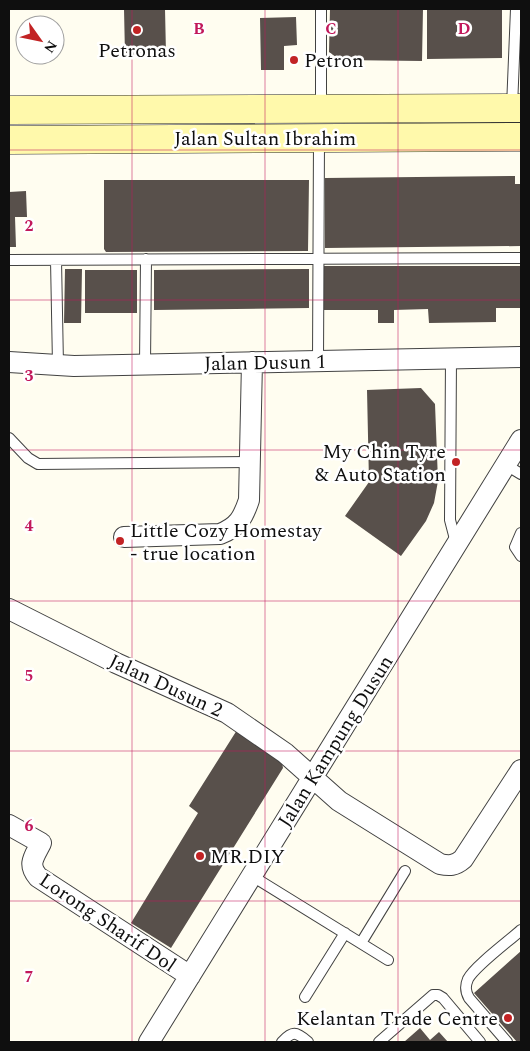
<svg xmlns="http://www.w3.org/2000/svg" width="530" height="1051" viewBox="0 0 530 1051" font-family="Spectral,serif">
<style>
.building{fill:#58504b}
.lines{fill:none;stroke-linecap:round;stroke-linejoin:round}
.lane-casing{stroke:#424242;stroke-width:12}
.street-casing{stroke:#424242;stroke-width:22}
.secondary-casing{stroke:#313131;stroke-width:29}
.lane{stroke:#fff;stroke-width:10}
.street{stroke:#fff;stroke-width:20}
.secondary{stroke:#fff9ab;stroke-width:28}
.grid{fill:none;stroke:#c2185b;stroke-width:1;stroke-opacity:0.55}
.poi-dot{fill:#c22324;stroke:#fff;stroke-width:2}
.labels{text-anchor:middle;stroke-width:5;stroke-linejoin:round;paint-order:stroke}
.poi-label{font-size:20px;fill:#0f0f0f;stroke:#fff;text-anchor:start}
.street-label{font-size:20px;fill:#0f0f0f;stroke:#fff}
.grid-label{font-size:16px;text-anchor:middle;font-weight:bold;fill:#c2185b;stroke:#fff;stroke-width:5;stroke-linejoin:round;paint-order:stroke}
</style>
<rect width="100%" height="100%" fill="#fffdf0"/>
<path class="building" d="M124 9H165L166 54 125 55Z
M330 9H423L422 61 340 60 329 52Z
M427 9H502V58L427 59Z
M296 17 297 45 284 46V70H261L260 18Z
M515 176V184H521V246L325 248V178Z
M104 180H309L308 251 106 252 104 249Z
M26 191 27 217H15L16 247H9V192Z
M324 266H521V308H496V322L429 323 428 309 394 310V323H378V310H324Z
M65 269H82L81 323H64Z
M309 269V308L154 310V270Z
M85 270H137V313H85Z
M421 388 435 404 438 481 434 503 426 521 401 556 345 516 369 482 367 390Z
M237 730 281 757 283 768 171 948 131 923 198 813 189 806Z
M521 951V1042H517L474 993Z
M420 1028 430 1040 439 1032 448 1042H404Z"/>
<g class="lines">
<g class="lane-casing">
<path id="lane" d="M321 9V108
M512 107 516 9
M9 260 521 258
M56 260 58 365
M451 358 450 520 456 543
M318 361 319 139
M145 364 146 259
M9 438 28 458 38 464 249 462
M506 465 521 474
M521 533 515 547 521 556
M252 876 388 960
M361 943 405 871
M305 997 345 933
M282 1042C292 1031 296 1031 308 1042
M379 1042 433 995H438L443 998 480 1042
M507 1042 469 998C465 991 465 986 468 979 475 966 509 941 521 930"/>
</g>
<g class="street-casing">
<path id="street" d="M9 362 74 366 521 357
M124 537 220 534C238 527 243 518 249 500L252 362
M9 609 116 663 227 713 285 753 339 801 440 864C449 866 455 866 463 859L521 770
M9 825 41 843C34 857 27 864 38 877L190 976
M149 1042 521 440"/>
</g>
<g class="secondary-casing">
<path id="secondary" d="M9 110 521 108
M9 140 521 137"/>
</g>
<use href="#lane" class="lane"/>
<use href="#street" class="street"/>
<use href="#secondary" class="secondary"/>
</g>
<path class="grid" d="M132 9V1042M265 9V1042M398 9V1042M9 150H521M9 300H521M9 450H521M9 601H521M9 751H521M9 901H521"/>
<g class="poi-dot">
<circle cx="137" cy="30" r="5"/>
<circle cx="294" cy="60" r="5"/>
<circle cx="456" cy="462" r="5"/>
<circle cx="120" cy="541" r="5"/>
<circle cx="200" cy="856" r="5"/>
<circle cx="508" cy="1018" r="5"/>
</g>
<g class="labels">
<g class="poi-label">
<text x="137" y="57" text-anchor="middle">Petronas</text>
<text x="304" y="67">Petron</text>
<text x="446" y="458" text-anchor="end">My Chin Tyre<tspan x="446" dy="23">&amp; Auto Station</tspan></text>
<text x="130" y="537">Little Cozy Homestay<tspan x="130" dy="23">- true location</tspan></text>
<text x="210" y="863">MR.DIY</text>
<text x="498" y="1025" text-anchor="end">Kelantan Trade Centre</text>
</g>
<g class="street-label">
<text x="265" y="145">Jalan Sultan Ibrahim</text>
<text transform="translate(265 362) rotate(-1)" y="7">Jalan Dusun 1</text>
<text transform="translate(166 685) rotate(25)" y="7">Jalan Dusun 2</text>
<text transform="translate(335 741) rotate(-58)" y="7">Jalan Kampung Dusun</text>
<text transform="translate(108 922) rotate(34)" y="7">Lorong Sharif Dol</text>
</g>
</g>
<g class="grid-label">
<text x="199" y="34">B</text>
<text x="331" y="34">C</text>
<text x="464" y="34">D</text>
<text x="29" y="231">2</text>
<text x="29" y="381">3</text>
<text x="29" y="531">4</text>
<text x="29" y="681">5</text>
<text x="29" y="831">6</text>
<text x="29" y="982">7</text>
</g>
<rect width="530" height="1051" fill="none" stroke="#0f0f0f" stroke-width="20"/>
<g transform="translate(40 40) rotate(123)"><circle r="24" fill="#ffffff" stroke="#9f9f9f"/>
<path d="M0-4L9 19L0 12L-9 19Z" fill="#c22324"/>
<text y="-8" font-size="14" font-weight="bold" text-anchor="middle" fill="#0f0f0f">N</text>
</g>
</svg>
